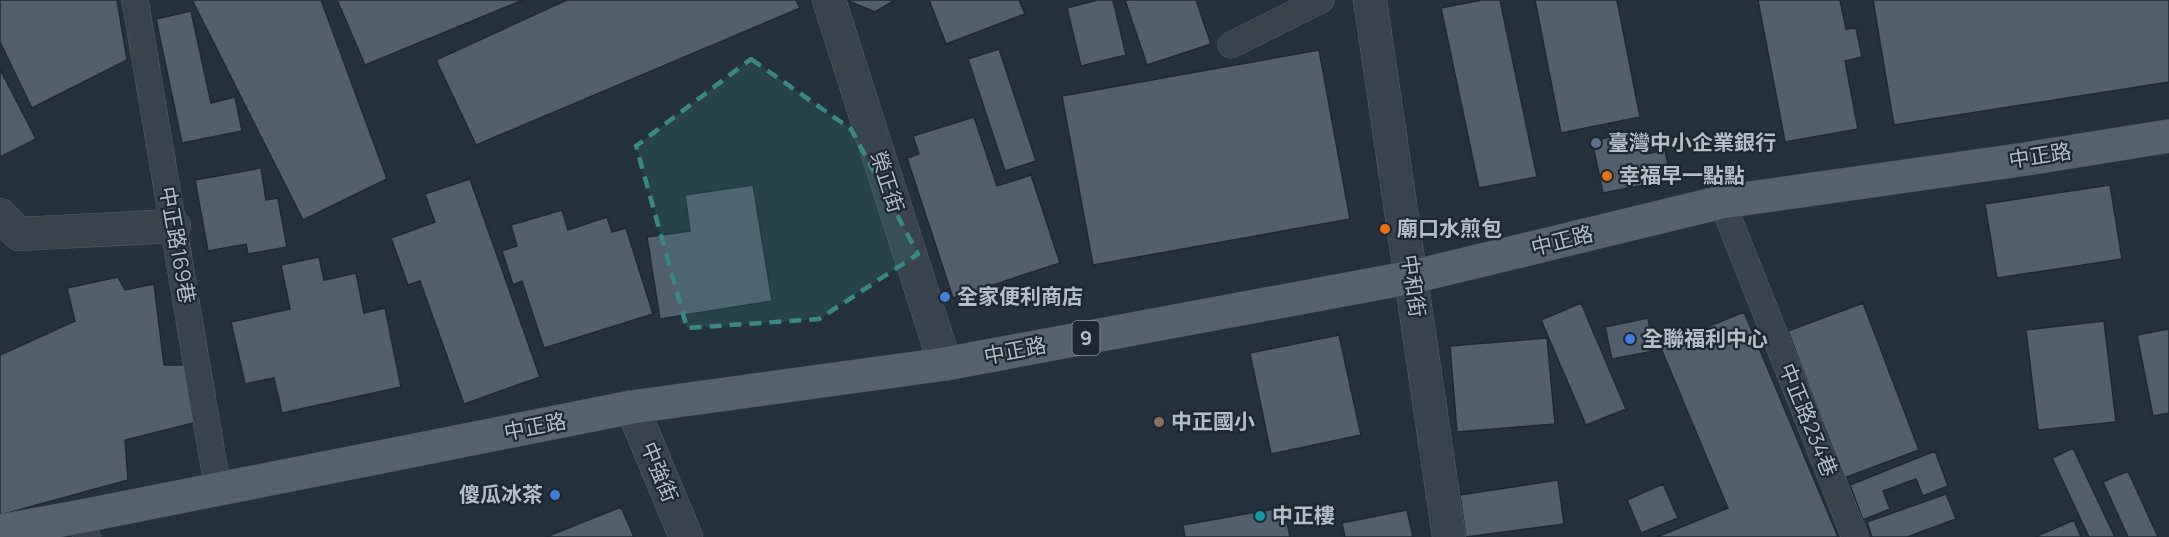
<svg xmlns="http://www.w3.org/2000/svg" width="2169" height="537" viewBox="0 0 2169 537" font-family="Manrope,'Noto Sans TC',sans-serif">
<style>
.building{fill:#52606d;stroke:#1f2a34;stroke-width:1.5}
.lines{fill:none;stroke-linecap:round;stroke-linejoin:round}
.service-casing{stroke:#56616b;stroke-width:27}
.minor-casing{stroke:#56616b;stroke-width:34}
.primary-casing{stroke:#444f59;stroke-width:34}
.service{stroke:#38434d;stroke-width:26}
.minor{stroke:#38434d;stroke-width:33}
.primary{stroke:#56626d;stroke-width:33}
.marked{fill:#388884;fill-opacity:0.2;stroke:#388884;stroke-width:4.5;stroke-dasharray:12 8;stroke-linejoin:round}
.service-dot{fill:#5c6f8a;stroke:#1d2832;stroke-width:2}
.food-dot{fill:#e8710a;stroke:#1d2832;stroke-width:2}
.shop-dot{fill:#3f7fe0;stroke:#1d2832;stroke-width:2}
.education-dot{fill:#8d6e63;stroke:#1d2832;stroke-width:2}
.culture-dot{fill:#0f9aa8;stroke:#1d2832;stroke-width:2}
.labels{text-anchor:middle;stroke-width:4.5;stroke-linejoin:round;paint-order:stroke}
.shield{fill:#1d2832;stroke:#87919b;stroke-width:1.5}
.shield-label{font-size:20px;font-weight:bold;fill:#b4bec8}
.poi-label{font-size:21px;font-weight:bold;fill:#b4bec8;stroke:#1d2832;text-anchor:start}
.street-label{font-size:21px;fill:#b4bec8;stroke:#1d2832}
</style>
<rect width="100%" height="100%" fill="#24323d"/>
<path class="building" d="M0 0H117L127 60 32 108 0 42Z
M192 0H321L387 179 303 220Z
M337 0H523L365 65Z
M567 0H796L800 8 476 145 436 60Z
M846 0H895L875 12Z
M929 0H1019L1025 14 946 44Z
M1097 0H1113L1126 55 1081 66 1067 8Z
M1125 0H1196L1211 44 1147 65Z
M1482 0H1500L1537 177 1479 188 1441 8Z
M1535 0H1617L1640 117 1561 133Z
M1758 0H1840L1846 29 1856 28 1862 57 1845 61 1858 129 1785 142Z
M1873 0H2169V82L1894 125Z
M191 11 211 103 235 97 242 131 182 143 156 19Z
M999 49 1036 161 1005 171 968 59Z
M1319 50 1350 219 1093 265 1062 96Z
M0 69 36 139 0 157Z
M974 117 997 186 1031 175 1060 263 953 298 907 158 919 154 913 136Z
M1640 130 1645 154 1665 150 1671 180 1603 193 1592 141Z
M261 168 266 200 278 198 287 247 248 254 246 244 208 251 195 180Z
M470 179 540 377 464 404 420 281 408 285 391 238 435 222 425 194Z
M753 185 772 301 660 319 647 237 690 231 685 195Z
M2110 185 2122 259 1997 278 1985 204Z
M562 210 568 230 607 217 612 232 626 228 653 314 544 348 522 281 513 285 502 251 517 246 511 225Z
M319 257 324 280 356 273 364 313 385 308 401 387 282 413 274 378 245 384 231 322 290 309 281 265Z
M118 277 125 290 154 284 164 365H191L201 421 125 440 128 480 0 515V355L75 321 67 288Z
M1581 303 1626 409 1586 425 1541 320Z
M1863 303 1919 450 1844 478 1788 331Z
M1744 312 1838 537H1657L1728 508 1660 346Z
M1648 318 1654 351 1612 359 1605 327Z
M2104 321 2116 422 2038 430 2026 330Z
M2169 329V413L2153 416 2137 335Z
M1339 335 1361 435 1271 454 1250 353Z
M1547 338 1555 424 1457 432 1450 346Z
M2073 448 2115 537H2089L2052 458Z
M1935 451 1948 486 1923 496 1916 479 1883 491 1890 509 1863 520 1850 485Z
M2128 471 2158 537H2128L2103 482Z
M1558 480 1564 524 1466 537 1460 495Z
M1663 484 1678 518 1641 533 1627 500Z
M1946 494 1956 519 1907 537H1872L1867 522Z
M621 507 634 537H546Z
M1284 507 1290 537H1185L1183 525Z
M1407 510 1413 537H1345L1342 523Z
M2074 520 2081 537H2035Z"/>
<g class="lines">
<g class="service-casing">
<path id="service" d="M135 0 218 490
M1231 45 1321 0
M1722 202 1855 537
M78 517 87 537"/>
</g>
<g class="minor-casing">
<path id="minor" d="M829 0 945 364
M1370 0 1449 537
M0 215 19 234 174 226
M632 407 686 537"/>
</g>
<g class="primary-casing">
<path id="primary" d="M0 531 78 517 632 407 945 364 1412 277 1722 202 2026 159 2169 136"/>
</g>
<use href="#service" class="service"/>
<use href="#minor" class="minor"/>
<use href="#primary" class="primary"/>
</g>
<path class="marked" d="M751 59 851 129 918 254 819 319 687 328 636 146Z"/>
<circle class="service-dot" cx="1596" cy="143" r="6"/>
<g class="food-dot">
<circle cx="1607" cy="176" r="6"/>
<circle cx="1385" cy="229" r="6"/>
</g>
<g class="shop-dot">
<circle cx="945" cy="297" r="6"/>
<circle cx="1630" cy="339" r="6"/>
<circle cx="555" cy="495" r="6"/>
</g>
<circle class="education-dot" cx="1159" cy="422" r="6"/>
<circle class="culture-dot" cx="1260" cy="516" r="6"/>
<g class="labels">
<rect class="shield" x="1072.5" y="321" width="27" height="34" rx="4.5"/>
<g class="shield-label">
<text x="1086" y="345">9</text>
</g>
<g class="poi-label">
<text x="1608" y="150">臺灣中小企業銀行</text>
<text x="1619" y="183">幸福早一點點</text>
<text x="1397" y="236">廟口水煎包</text>
<text x="957" y="304">全家便利商店</text>
<text x="1642" y="346">全聯福利中心</text>
<text x="1171" y="429">中正國小</text>
<text x="543" y="502" text-anchor="end">傻瓜冰茶</text>
<text x="1272" y="523">中正樓</text>
</g>
<g class="street-label">
<text transform="translate(2040 156) rotate(-9)" y="7">中正路</text>
<text transform="translate(887 182) rotate(72)" y="7">榮正街</text>
<text transform="translate(1562 241) rotate(-14)" y="7">中正路</text>
<text transform="translate(177 245) rotate(80)" y="7">中正路169巷</text>
<text transform="translate(1413 286) rotate(82)" y="7">中和街</text>
<text transform="translate(1015 351) rotate(-11)" y="7">中正路</text>
<text transform="translate(1808 420) rotate(68)" y="7">中正路234巷</text>
<text transform="translate(535 427) rotate(-11)" y="7">中正路</text>
<text transform="translate(659 472) rotate(68)" y="7">中強街</text>
</g>
</g>
</svg>
